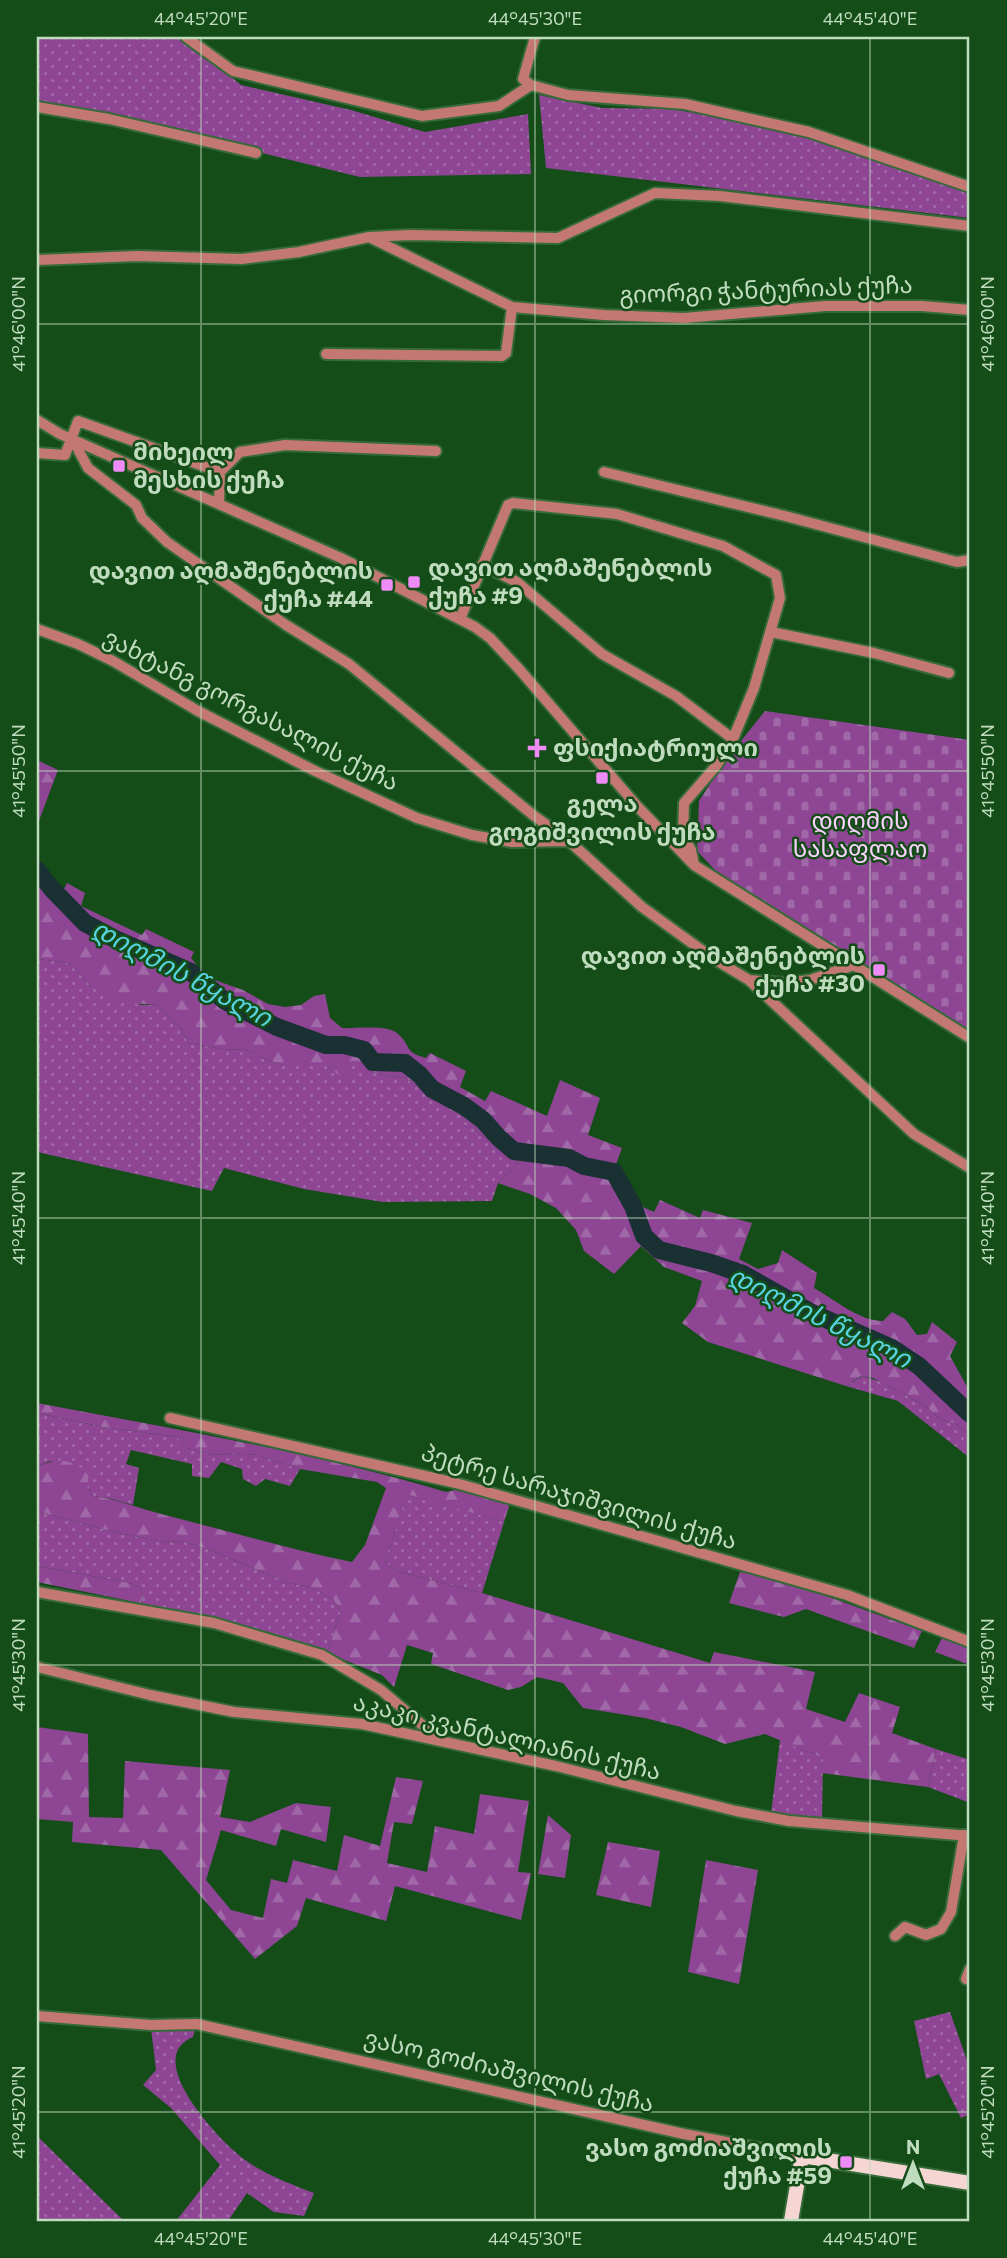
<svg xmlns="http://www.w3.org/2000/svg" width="1007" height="2258" viewBox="0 0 1007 2258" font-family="Commissioner,'Noto Sans Georgian',sans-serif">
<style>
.grass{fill:url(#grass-dots)}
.forest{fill:url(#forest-firs)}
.cemetery{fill:url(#cemetery-stones)}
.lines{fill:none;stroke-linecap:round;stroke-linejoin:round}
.river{stroke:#193133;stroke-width:18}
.minor-casing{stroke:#366a39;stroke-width:14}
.major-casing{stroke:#366a39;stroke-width:18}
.minor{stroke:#c47873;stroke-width:10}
.major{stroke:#f6d6d3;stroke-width:14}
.ticks{fill:none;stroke:#c0dcbf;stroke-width:2;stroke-opacity:0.45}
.poi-dot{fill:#ef8bf7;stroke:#144d18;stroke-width:2.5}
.labels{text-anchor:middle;stroke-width:5;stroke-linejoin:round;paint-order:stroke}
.street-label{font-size:24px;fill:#c0dcbf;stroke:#144d18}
.poi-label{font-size:24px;font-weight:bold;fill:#c0dcbf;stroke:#144d18;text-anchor:start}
.park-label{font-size:24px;fill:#fcd2fe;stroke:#144d18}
.water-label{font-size:26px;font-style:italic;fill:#57d4e0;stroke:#144d18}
.neatline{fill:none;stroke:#c0dcbf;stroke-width:2.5}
.ticks-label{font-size:18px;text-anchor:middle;fill:#c0dcbf}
</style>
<defs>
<pattern id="grass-dots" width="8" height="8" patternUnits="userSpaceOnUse" patternTransform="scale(1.75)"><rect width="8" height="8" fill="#8d4594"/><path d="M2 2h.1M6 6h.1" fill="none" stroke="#a068a6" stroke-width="1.8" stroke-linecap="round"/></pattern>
<pattern id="forest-firs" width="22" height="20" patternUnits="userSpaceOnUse" patternTransform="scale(1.75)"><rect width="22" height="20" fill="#8d4594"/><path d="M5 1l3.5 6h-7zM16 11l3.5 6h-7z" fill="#a068a6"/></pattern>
<pattern id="cemetery-stones" width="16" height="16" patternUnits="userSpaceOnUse" patternTransform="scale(1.75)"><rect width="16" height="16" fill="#8d4594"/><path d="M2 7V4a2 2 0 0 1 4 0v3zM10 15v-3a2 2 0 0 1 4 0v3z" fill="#a068a6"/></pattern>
</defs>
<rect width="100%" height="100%" fill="#144d18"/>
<path class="grass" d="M37 37H182L241 85 351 110 425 132 528 114 531 174 360 177 140 123 37 106Z
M539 95 602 108 672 109 766 126 844 146 906 171 970 193V218L546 168Z
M37 959 69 963 91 986 141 1005H158L181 1028 188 1043 223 1049 245 1050 283 1066H327L349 1082 350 1061H360L377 1074 406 1078 436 1101 468 1119 480 1134 519 1163 498 1183 492 1201 383 1202 304 1189 224 1168 212 1191 37 1152Z
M862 1376 882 1382 927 1407 939 1419 956 1424 970 1435V1458L898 1401 846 1386Z
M37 1413 103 1427 177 1437 187 1448 214 1455 232 1453 257 1455 300 1469 290 1486 265 1479 256 1486 243 1479 242 1469 221 1462 209 1478 192 1476V1464L131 1450 126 1464 139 1468 133 1505 112 1499 93 1496 87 1487 51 1461 37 1466Z
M407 1493 504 1522 482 1593 396 1571 385 1562Z
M37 1511 114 1532 159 1541 185 1542 208 1549 288 1583 310 1587 333 1599 341 1611 327 1653 222 1619 140 1603 144 1597 139 1587 130 1583 37 1566Z
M780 1740 823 1758 822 1819 771 1814Z
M936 1749 970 1760V1803L928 1787Z
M950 2012 970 2069V2114L961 2118 939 2074 926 2079 914 2021Z
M151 2028 195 2029 193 2037C144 2057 211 2130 233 2150 255 2171 286 2182 314 2193L304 2216 274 2212 247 2193 228 2221H176L220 2165 171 2108 143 2085 156 2070Z
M37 2136 124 2221H37Z"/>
<path class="forest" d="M37 760 58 770 37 826Z
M37 856 46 875 62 893 67 883 85 893 81 906 142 935 146 929 194 952 191 958 206 977 243 990 268 1004 285 1007 301 1005 314 996 325 994 330 1018 342 1028C356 1029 388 1024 398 1034 412 1046 403 1052 426 1058L430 1053 466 1071 460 1087 485 1101 491 1091 547 1116 560 1080 600 1098 588 1135 622 1148 615 1167 643 1207 654 1212 660 1200 700 1218 703 1210 752 1223 739 1259 758 1269 778 1263 782 1250 817 1273 814 1288C834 1299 859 1321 883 1321L892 1312 905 1319 917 1335 927 1334 932 1322 957 1342 950 1356 970 1392V1435L956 1424 939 1419 927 1407 891 1387 873 1378 861 1376 846 1386 708 1342 682 1323 695 1306 702 1281 664 1267 641 1246 614 1274 584 1251 576 1230 556 1208 530 1194 498 1183 519 1163 480 1134 468 1119 436 1101 406 1078 377 1074 360 1061H351L349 1083 327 1066H283L245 1050 223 1049 188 1043 181 1028 158 1005 124 1003 91 986 69 963 37 959Z
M37 1403C174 1429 312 1452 446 1492L455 1490 510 1503 504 1522 407 1494 385 1562 396 1571 482 1593 710 1663 714 1652 815 1672 806 1709 845 1722 859 1693 900 1707 892 1733 936 1749 928 1787 822 1773 823 1758 765 1734 725 1744 681 1727 645 1718 583 1708 563 1683 537 1677 521 1687 508 1690 431 1664 433 1653 407 1645 394 1687 382 1675 327 1653 341 1611 333 1599 310 1587 288 1583 208 1549 185 1542 159 1541 114 1532 37 1511V1466C61 1458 68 1458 89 1473L87 1487 93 1496C118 1499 141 1509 165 1515 228 1531 289 1549 352 1562L365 1545 386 1488 377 1482 300 1469 257 1455 232 1453 214 1455 187 1448 177 1437 103 1427 37 1413Z
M37 1566 130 1583 139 1587 144 1597 140 1603 37 1582Z
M740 1572 783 1580 922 1631 914 1648 806 1609 784 1617 729 1603Z
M942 1638 970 1649V1665L935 1652Z
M37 1727 88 1734 89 1817 123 1818 125 1761 230 1770 220 1817 250 1822 296 1803 331 1807 326 1842 281 1829 276 1846 221 1830 206 1880 231 1910 263 1918 271 1879 287 1883 293 1860 337 1871 344 1835 380 1846 396 1777 423 1781 412 1824 394 1822 387 1863 427 1872 435 1826 474 1834 480 1794 529 1801 518 1872 531 1873 521 1920 395 1886 386 1921 306 1898 297 1926 255 1959 161 1850 72 1842 73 1822 37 1819Z
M548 1815 571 1835 565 1878 538 1874Z
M608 1842 660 1851 651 1907 596 1895Z
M706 1860 758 1870 739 1984 688 1972Z"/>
<path class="cemetery" d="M765 711 970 740V1031L812 934 715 870 697 851 699 801 725 761Z"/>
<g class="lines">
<path class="river" d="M37 870 52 889 85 923 115 939 191 972 225 1001 277 1027 326 1045H344L364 1050 373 1062 405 1063 420 1075 432 1089 464 1106 483 1120 499 1138 514 1151 569 1158 584 1166 614 1172 633 1206 644 1236 659 1250 711 1263 743 1274 812 1313 892 1348 919 1366 970 1414"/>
<g class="minor-casing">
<path id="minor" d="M186 37 233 71 422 116 499 106 531 85
M535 37 523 79 531 85 568 95 685 104 809 132 970 187
M37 107 109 119 256 153
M371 238 512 307 604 315 684 318 825 306H922L970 310
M37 260 137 256 242 259 299 252 369 237 410 235 558 238 655 193 720 196 970 226
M326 354 502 356 506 353 512 307
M37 420 60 434 341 558 475 627 490 638 519 669 637 806 694 865 970 1038
M72 438 88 468 136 505 142 518 167 542 286 625 349 664 533 815 569 841 642 907 714 959 749 980 914 1134 970 1168
M37 453 65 455 78 421 220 472
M604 472 789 517 957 562 970 560
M219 504 220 472 240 452 285 445 436 451
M482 565 517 582 602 654 676 696 733 739
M460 619 508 505 513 503 617 514 723 546 776 575 780 598 754 688 733 739 716 766 684 803 683 836 691 850 694 865
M37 629 78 644 113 661 198 711 313 770 417 818 472 835 512 842 569 841
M771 632 874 653 949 673
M749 980 785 983 810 980 854 965
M170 1418 456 1483 847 1595 970 1642
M37 1592 214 1623 322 1655 381 1690 440 1740
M37 1667 150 1695 234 1712 362 1724 556 1766 736 1811 789 1821 970 1836
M895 1936 905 1927 926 1935 941 1929 951 1912 964 1835
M966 1979 970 1969
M37 2016 151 2025 197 2024 684 2134 802 2156"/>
</g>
<g class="major-casing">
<path id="major" d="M791 2221 802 2156 970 2183"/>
</g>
<use href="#minor" class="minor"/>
<use href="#major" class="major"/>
</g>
<path class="ticks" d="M201 37V2221M535 37V2221M870 37V2221M37 324H970M37 771H970M37 1218H970M37 1665H970M37 2112H970"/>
<g class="poi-dot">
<rect x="112" y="459" width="14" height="14" rx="3.5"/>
<rect x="407" y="575" width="14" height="14" rx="3.5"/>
<rect x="380" y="578" width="14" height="14" rx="3.5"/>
<path d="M533.5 737.5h7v7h7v7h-7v7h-7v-7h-7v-7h7z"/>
<rect x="595" y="771" width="14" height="14" rx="3.5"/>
<rect x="872" y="963" width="14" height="14" rx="3.5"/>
<rect x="839" y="2155" width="14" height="14" rx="3.5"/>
</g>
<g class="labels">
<g class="street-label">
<text transform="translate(766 290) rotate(-2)" y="8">გიორგი ჭანტურიას ქუჩა</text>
<text transform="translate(251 710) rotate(27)" y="8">ვახტანგ გორგასალის ქუჩა</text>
<text transform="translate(579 1497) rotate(16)" y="8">პეტრე სარაჯიშვილის ქუჩა</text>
<text transform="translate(507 1737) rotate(13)" y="8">აკაკი კვანტალიანის ქუჩა</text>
<text transform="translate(509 2071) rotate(13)" y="8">ვასო გოძიაშვილის ქუჩა</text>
</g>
<g class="poi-label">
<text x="133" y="460">მიხეილ<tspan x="133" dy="28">მესხის ქუჩა</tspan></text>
<text x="428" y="576">დავით აღმაშენებლის<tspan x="428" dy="28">ქუჩა #9</tspan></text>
<text x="373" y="579" text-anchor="end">დავით აღმაშენებლის<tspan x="373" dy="28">ქუჩა #44</tspan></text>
<text x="553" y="756">ფსიქიატრიული</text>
<text x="602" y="812" text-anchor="middle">გელა<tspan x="602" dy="28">გოგიშვილის ქუჩა</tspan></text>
<text x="865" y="964" text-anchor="end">დავით აღმაშენებლის<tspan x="865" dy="28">ქუჩა #30</tspan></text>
<text x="832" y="2156" text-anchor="end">ვასო გოძიაშვილის<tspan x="832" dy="28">ქუჩა #59</tspan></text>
</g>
<g class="park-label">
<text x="860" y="829">დიღმის<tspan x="860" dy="28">სასაფლაო</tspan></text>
</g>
<g class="water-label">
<text transform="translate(182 973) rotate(28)" y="9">დიღმის წყალი</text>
<text transform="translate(820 1317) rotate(26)" y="9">დიღმის წყალი</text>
</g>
</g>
<rect width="1007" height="2258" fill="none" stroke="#144d18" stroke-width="77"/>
<g transform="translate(913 2164)" stroke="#144d18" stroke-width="5" paint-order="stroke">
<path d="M0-5L12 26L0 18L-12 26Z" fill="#c0dcbf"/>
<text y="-10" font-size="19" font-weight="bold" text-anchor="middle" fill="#c0dcbf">N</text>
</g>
<rect x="38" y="38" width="930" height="2182" class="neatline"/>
<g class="ticks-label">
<text x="201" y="25">44°45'20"E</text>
<text x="535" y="25">44°45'30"E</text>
<text x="870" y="25">44°45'40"E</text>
<text transform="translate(19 324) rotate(-90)" y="6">41°46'00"N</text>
<text transform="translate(988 324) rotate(-90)" y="6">41°46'00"N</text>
<text transform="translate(19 771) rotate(-90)" y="6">41°45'50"N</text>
<text transform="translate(988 771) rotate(-90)" y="6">41°45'50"N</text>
<text transform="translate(19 1218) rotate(-90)" y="6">41°45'40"N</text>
<text transform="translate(988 1218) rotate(-90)" y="6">41°45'40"N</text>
<text transform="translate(19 1665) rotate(-90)" y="6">41°45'30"N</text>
<text transform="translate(988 1665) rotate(-90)" y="6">41°45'30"N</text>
<text transform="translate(19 2112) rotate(-90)" y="6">41°45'20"N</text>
<text transform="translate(988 2112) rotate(-90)" y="6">41°45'20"N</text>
<text x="201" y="2245">44°45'20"E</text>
<text x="535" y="2245">44°45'30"E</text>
<text x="870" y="2245">44°45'40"E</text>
</g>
</svg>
